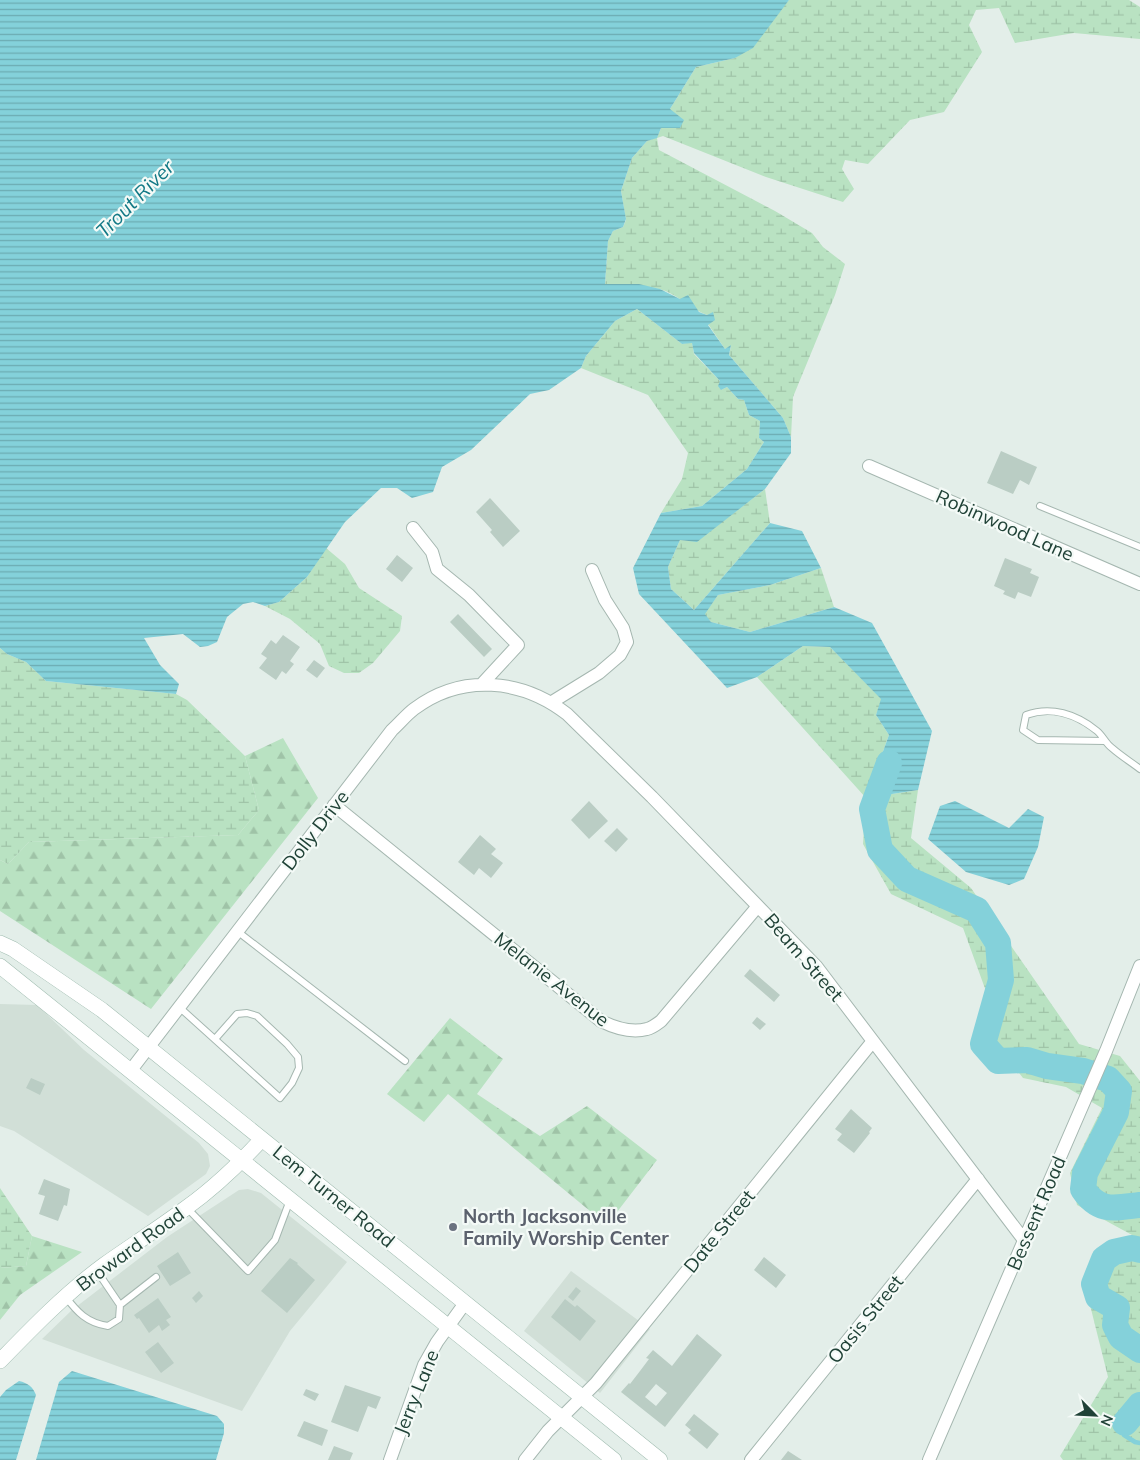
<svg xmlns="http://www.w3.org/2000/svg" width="1140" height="1460" viewBox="0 0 1140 1460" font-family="Mulish,sans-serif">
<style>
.built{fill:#d1dfd7}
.forest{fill:url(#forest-firs)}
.wetland{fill:url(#wetland-marsh)}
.water{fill:url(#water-rules)}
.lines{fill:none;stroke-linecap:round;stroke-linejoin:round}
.stream{stroke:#84d1da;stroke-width:4.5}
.river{stroke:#84d1da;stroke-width:26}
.building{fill:#bacdc4;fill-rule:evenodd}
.lane-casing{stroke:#a5b7b0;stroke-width:8}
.street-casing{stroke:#a5b7b0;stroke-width:14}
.secondary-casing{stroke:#a0bcb0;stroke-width:16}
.lane{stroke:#fff;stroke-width:6}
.street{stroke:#fff;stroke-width:12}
.secondary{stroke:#fff;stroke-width:15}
.worship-dot{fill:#6b7280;stroke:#f4faf7;stroke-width:2}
.labels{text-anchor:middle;stroke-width:4.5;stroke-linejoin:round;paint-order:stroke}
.street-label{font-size:19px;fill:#204237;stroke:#f4faf7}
.worship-label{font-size:19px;font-weight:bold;fill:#5b616d;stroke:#f4faf7;text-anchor:start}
.water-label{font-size:20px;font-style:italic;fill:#127986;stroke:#f4faf7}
</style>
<defs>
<pattern id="forest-firs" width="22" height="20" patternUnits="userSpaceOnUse" patternTransform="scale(1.25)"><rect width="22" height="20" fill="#b9e2c2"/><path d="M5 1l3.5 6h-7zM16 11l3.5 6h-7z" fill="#9fc3a7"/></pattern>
<pattern id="wetland-marsh" width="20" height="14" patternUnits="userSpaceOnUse" patternTransform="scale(1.25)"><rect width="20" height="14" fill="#b9e2c2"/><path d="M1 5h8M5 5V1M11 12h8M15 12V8" fill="none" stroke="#9fc3a7"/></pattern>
<pattern id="water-rules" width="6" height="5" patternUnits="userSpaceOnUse" patternTransform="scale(1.25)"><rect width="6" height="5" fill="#84d1da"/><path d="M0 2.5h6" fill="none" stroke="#6cabb2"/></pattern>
</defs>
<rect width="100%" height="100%" fill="#e3eee9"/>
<path class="built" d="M0 1004 37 1005 84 1050 199 1143 208 1154 210 1166 206 1174 148 1216 14 1131 0 1126Z
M248 1189 261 1193 347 1262 290 1331 242 1411 42 1339 72 1310 167 1237 239 1190Z
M571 1271 650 1329 600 1393 524 1331Z"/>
<path class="forest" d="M283 738 318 798 151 1009 0 911V860L8 864 29 842 238 835 259 810 245 756Z
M450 1018 503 1059 477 1094 540 1136 587 1106 657 1160 607 1225 448 1094 424 1122 387 1094Z
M32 1236 82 1252 20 1295 0 1320V1268L26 1266Z"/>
<path class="wetland" d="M789 0H1129L1140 7V39L1074 33 1015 43 999 8 976 10 969 25 982 52 944 112 910 120 868 164 845 160 842 169 854 189 843 202 766 177 663 136 657 138 659 150 775 211 812 233 823 247 845 264 835 295 793 397 791 437 783 418 729 355 731 346 725 349 708 324 707 315C690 309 677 293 659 289 642 285 622 286 605 285L608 241 613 231 623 227 626 220 621 191 632 158 647 141 657 137 670 109 696 67 735 58Z
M637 309 682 344 692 342 694 354 720 381 721 390 727 387 738 399 744 400 749 415 760 421 759 438 764 442 747 469 702 506 661 513 682 479 688 453 648 395 581 368 586 356 615 321Z
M765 489 770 523 694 610 671 589 668 567 680 540 697 541Z
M326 548 345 564 359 588 402 616 400 631 373 663 359 673H344L329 666 320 644 290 619 265 606 279 602 307 577Z
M821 568 834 607 750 632 711 622 704 614 718 595 770 585Z
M803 646 830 647 882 699 876 715 889 735 866 798 918 790 911 838 971 888 1079 1044 1120 1056 1140 1081V1460H1063L1060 1456 1108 1377 1087 1293 1097 1255 1132 1235 1077 1205 1070 1173 1102 1108 1066 1087 1023 1078 1016 1069 983 1062 973 1042 987 994 963 928 891 894 863 844 866 798 757 677Z
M0 648 7 654 26 662 46 681 176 694 187 700 245 756 259 810 238 835 29 842 8 864 0 860Z
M0 1188 32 1236 26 1266 0 1268Z"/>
<path class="water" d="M0 0H789L753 48 735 58 696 67 670 109 684 120 680 128H661L657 138 647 141 632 158 621 191 626 219 623 227 613 231 608 241 605 284H639L660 289 680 299 688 295 699 312 707 315 713 312 715 320 708 325 725 349 731 345 729 355 783 418 791 437V453L765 489 697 542 680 540 668 567 671 589 694 610 770 523 802 531 821 568 770 585 718 595 705 614 711 622 750 632 834 607 872 623 932 731 918 790 866 798 889 735 876 715 881 699 830 647 803 646 757 677 727 688 639 594 633 568 661 513 702 506 747 469 764 442 759 438 760 421 749 415 744 400 738 399 727 387 721 390 718 386 720 381 694 353 692 343 682 344 637 309 615 321 586 356 581 368 549 390 530 394 471 450 442 467 433 492 412 498 397 488H381L345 522 307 577 279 602 265 606 253 602 243 604 227 617 217 642 208 646 200 647 183 634 144 638 160 665 179 684 176 694 46 681 26 662 7 654 0 648Z
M955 801 1009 828 1028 809 1044 817 1038 847 1024 879 1009 885 966 872 928 839 940 806Z
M72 1371 217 1416 224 1424V1433L216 1460H36L59 1382Z
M19 1381C28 1383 33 1387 36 1395L16 1460H0V1397L6 1390Z"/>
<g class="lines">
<path class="stream" d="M1125 1423 1122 1429 1124 1435 1135 1442 1140 1443"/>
<path class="river" d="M889 763 872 809 880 850 907 879 977 910 998 943 1001 980 983 1044 998 1061 1027 1060 1047 1066 1083 1071 1108 1079 1119 1091 1116 1112 1085 1173 1083 1189C1099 1213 1114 1208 1140 1205
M1140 1250 1132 1248 1114 1252 1104 1259 1094 1284 1098 1297 1117 1308 1115 1325 1121 1337 1140 1350
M1125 1423 1140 1405"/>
</g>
<path class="building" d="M1001 451 1037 467 1029 485 1020 480 1013 494 987 483Z
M490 498 520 531 503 547 490 532 492 530 476 512Z
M397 555 413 568 402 582 386 569Z
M1005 558 1032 569 1030 573 1039 577 1031 597 1018 592 1015 599 1003 594 1005 591 994 586Z
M458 614 492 649 484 657 450 622Z
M283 635 300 647 290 661 294 664 286 674 282 671 276 680 259 668 267 658 261 654 271 640 276 644Z
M314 660 325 668 317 678 306 670Z
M589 801 608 821 589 839 571 820Z
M617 828 628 839 616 852 604 841Z
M480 835 496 849 491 854 503 863 491 878 479 868 474 875 458 862Z
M750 969 780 995 774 1002 744 976Z
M757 1017 766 1024 760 1030 752 1023Z
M31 1078 45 1084 40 1095 26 1088Z
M851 1109 872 1128 869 1132 870 1133 854 1153 837 1140 842 1134 835 1129Z
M44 1179 70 1189 67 1206 64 1205 58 1221 39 1214 45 1196 38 1194Z
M178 1252 191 1273 170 1286 157 1266Z
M764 1257 786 1275 776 1288 754 1270Z
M290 1258 298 1263 297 1264 315 1280 287 1313 261 1291Z
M576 1287 581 1291 573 1301 568 1297Z
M199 1291 203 1296 196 1303 192 1298Z
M158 1298 171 1317 166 1320 170 1325 162 1331 159 1325 149 1333 139 1318 137 1319 134 1315Z
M565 1299 575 1307 577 1305 596 1321 580 1341 551 1317Z
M697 1334 722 1355 665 1427 621 1392 629 1383 630 1384 640 1371 649 1359 646 1358 653 1350 672 1366ZM656 1384 667 1393 656 1406 645 1397Z
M158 1342 174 1363 161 1373 145 1352Z
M345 1385 381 1397 376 1409 368 1406 358 1432 331 1422Z
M306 1389 319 1394 315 1401 303 1395Z
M694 1414 719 1434 707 1449 688 1433 691 1430 685 1425Z
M304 1421 328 1430 322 1446 297 1436Z
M334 1446 353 1453 350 1460H328Z
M788 1451 802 1460H781Z"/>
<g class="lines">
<g class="lane-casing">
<path id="lane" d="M1040 506 1140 547
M1105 741 1038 740 1023 730 1026 715C1051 706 1076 714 1097 731 1103 736 1106 744 1112 748 1121 756 1131 762 1140 769
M237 931 405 1061
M179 1007 280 1098 292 1083 299 1068 298 1057 287 1044 257 1016 247 1013 237 1014 215 1039
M187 1208 248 1271 275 1240 290 1200
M97 1271 120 1305 156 1277
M65 1296C77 1312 87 1323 108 1326L119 1319 120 1305"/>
</g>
<g class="street-casing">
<path id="street" d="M869 466 1140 584
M413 528 432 552 437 569 469 595 518 645 481 685
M552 702 599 673 620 655 627 642 623 628 605 600 592 570
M334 805 601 1021C615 1028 632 1033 647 1029 652 1028 657 1024 661 1021L758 906
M131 1070 392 730C399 724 406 715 414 709 462 673 522 679 567 714L652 797 816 966 1024 1240
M390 1460 424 1365 437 1342 465 1303
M525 1460 548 1431 596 1383 873 1041
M751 1460 978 1179
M929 1460 1106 1051 1140 966"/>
</g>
<g class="secondary-casing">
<path id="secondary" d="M0 943 13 949 102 1010 660 1460
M0 966 614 1460
M0 1361C33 1327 66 1293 104 1265 131 1246 159 1228 186 1208 214 1188 239 1164 262 1139"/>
</g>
<use href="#lane" class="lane"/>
<use href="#street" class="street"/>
<use href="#secondary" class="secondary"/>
</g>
<circle class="worship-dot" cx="453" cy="1227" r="5"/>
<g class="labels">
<g class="street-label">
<text transform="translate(1005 525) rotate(24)" y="7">Robinwood Lane</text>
<text transform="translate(315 830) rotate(-52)" y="7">Dolly Drive</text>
<text transform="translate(804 957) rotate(49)" y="7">Beam Street</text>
<text transform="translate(552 979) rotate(38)" y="7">Melanie Avenue</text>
<text transform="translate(334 1196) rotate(39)" y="7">Lem Turner Road</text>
<text transform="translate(1036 1213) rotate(-67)" y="7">Bessent Road</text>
<text transform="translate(719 1231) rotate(-51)" y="7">Date Street</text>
<text transform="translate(130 1249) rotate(-36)" y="7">Broward Road</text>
<text transform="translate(865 1319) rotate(-51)" y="7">Oasis Street</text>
<text transform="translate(416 1392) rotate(-68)" y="7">Jerry Lane</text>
</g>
<g class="worship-label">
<text x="463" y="1223">North Jacksonville<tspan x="463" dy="22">Family Worship Center</tspan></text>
</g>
<g class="water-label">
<text transform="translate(135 199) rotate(-45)" y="7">Trout River</text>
</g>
</g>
<g transform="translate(1095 1415) rotate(114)" stroke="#f4faf7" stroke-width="4" paint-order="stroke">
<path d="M0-4L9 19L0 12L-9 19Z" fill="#204237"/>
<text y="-8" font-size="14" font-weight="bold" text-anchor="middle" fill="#204237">N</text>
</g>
</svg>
